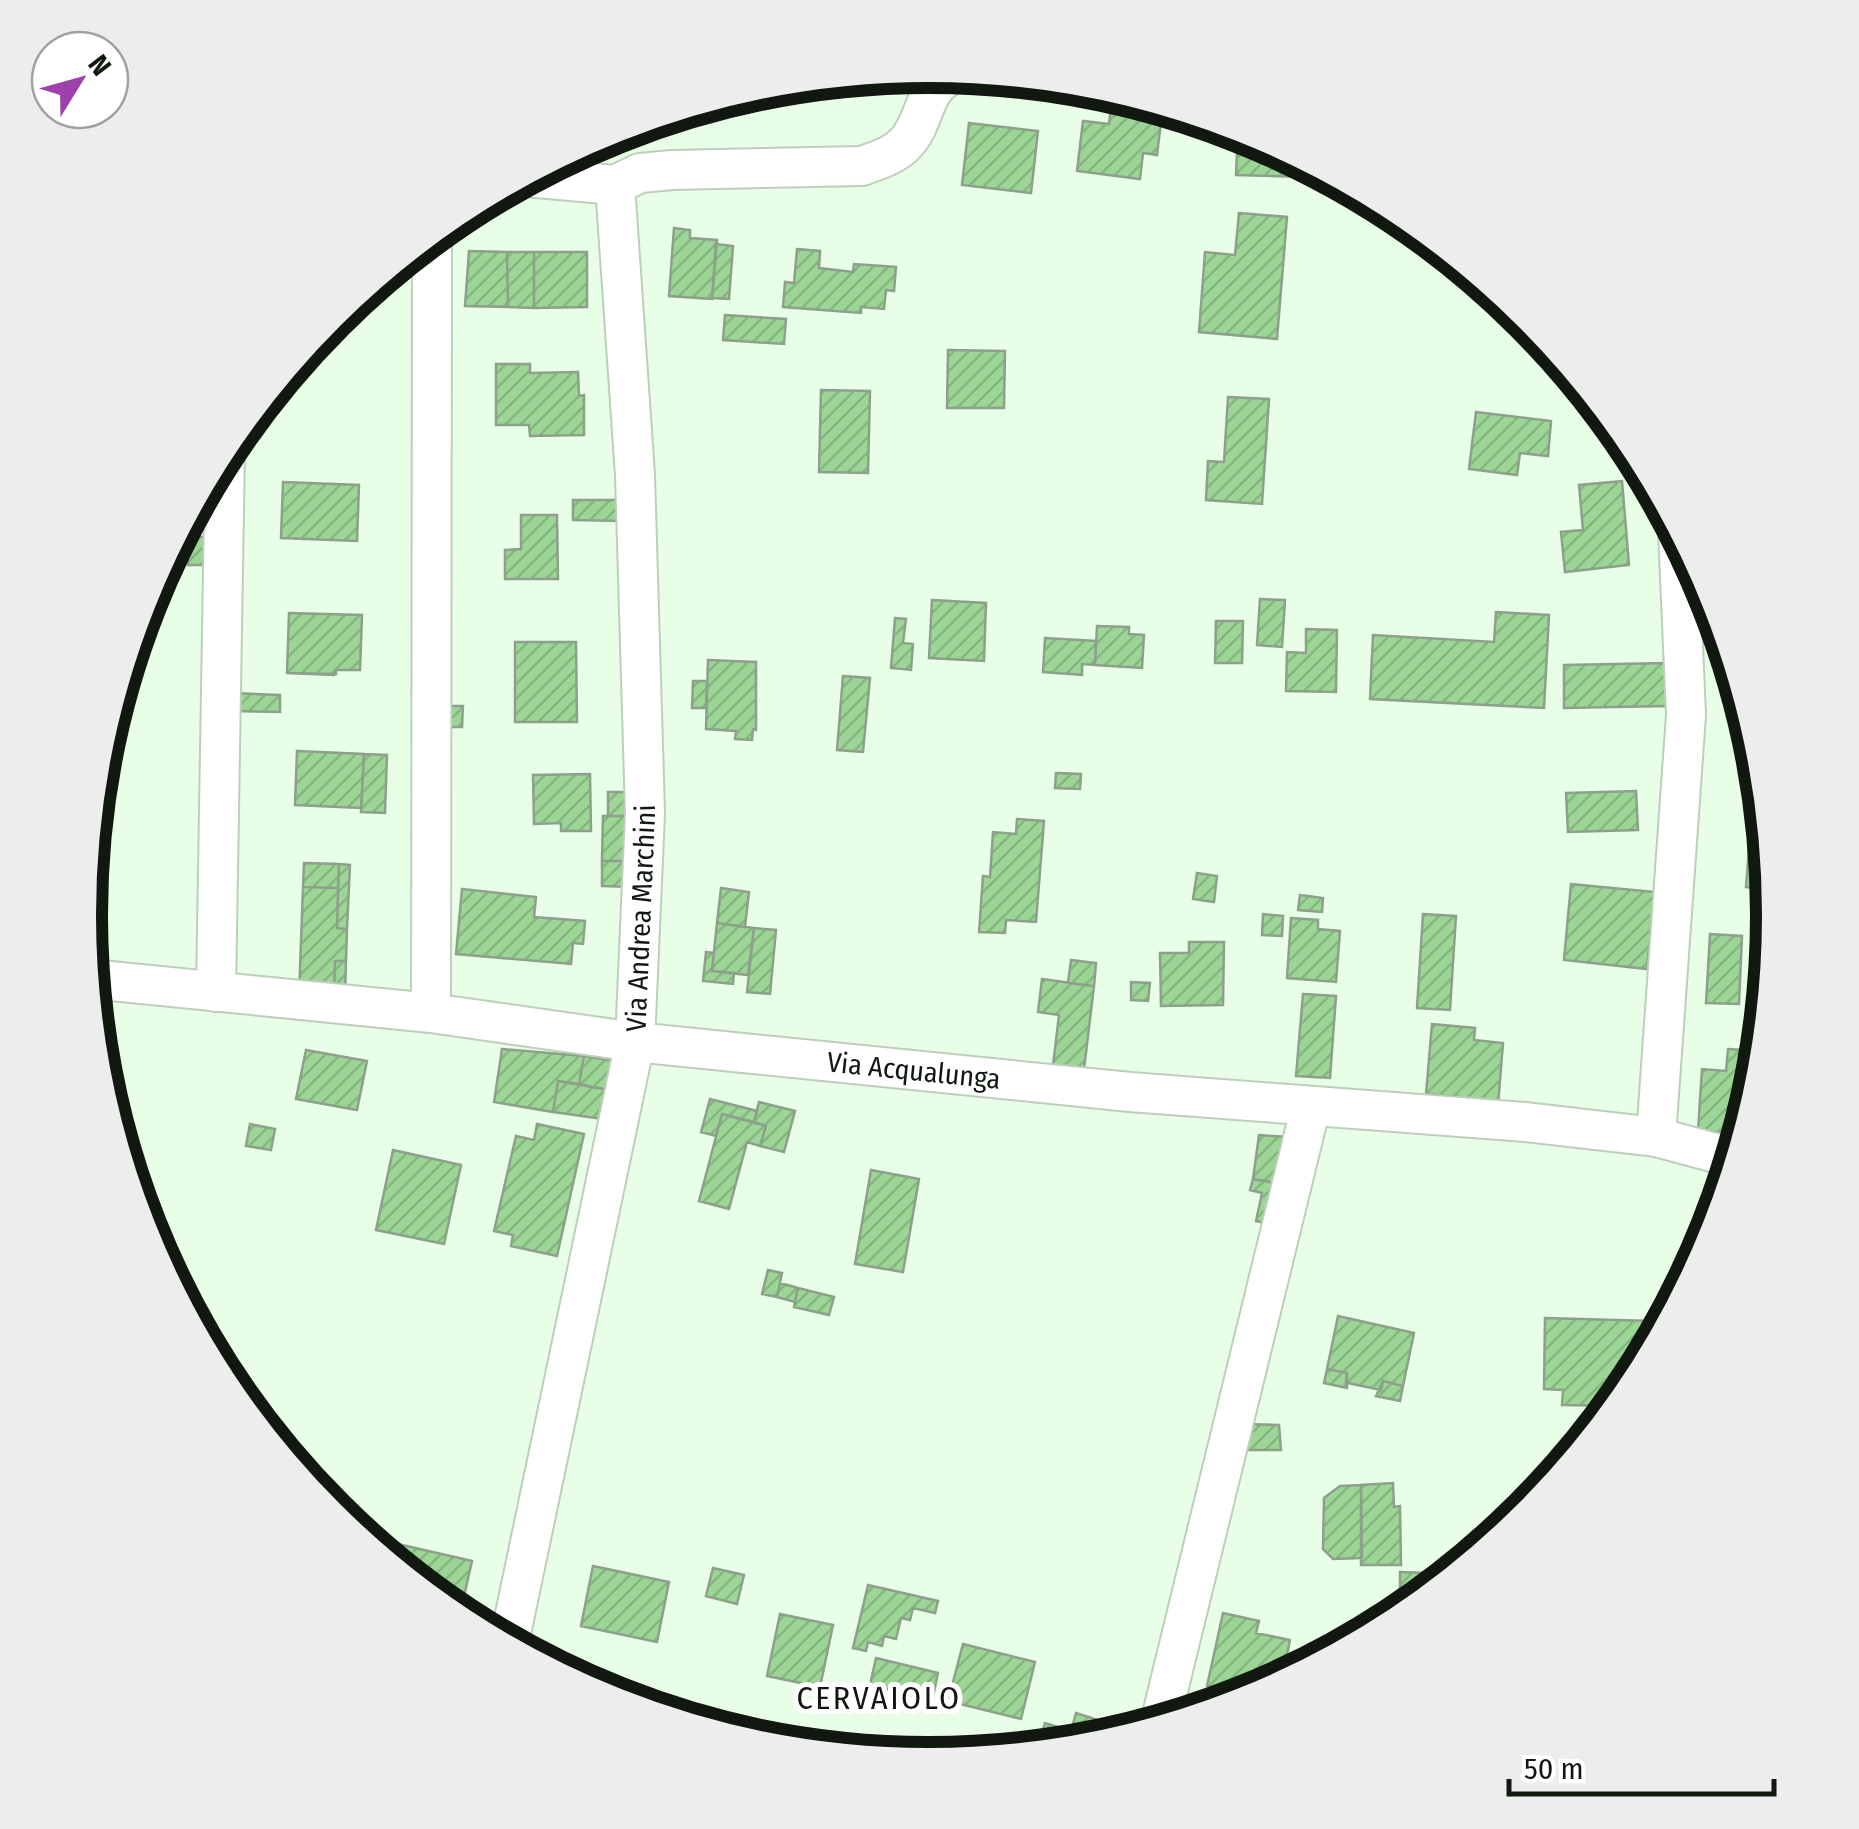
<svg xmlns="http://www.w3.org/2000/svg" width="1859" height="1829" viewBox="0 0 1859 1829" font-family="'Fira Sans Condensed',sans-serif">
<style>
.building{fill:url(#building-hatch);stroke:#8da08a;stroke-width:2.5}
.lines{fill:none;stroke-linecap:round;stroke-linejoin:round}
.minor-casing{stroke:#bcd0b9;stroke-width:42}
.minor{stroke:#fff;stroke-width:38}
.labels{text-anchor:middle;stroke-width:10;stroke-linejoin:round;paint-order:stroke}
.street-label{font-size:28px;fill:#101810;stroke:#fff}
.quarter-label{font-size:32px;letter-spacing:2.5px;fill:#101810;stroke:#fff}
.rim{fill:none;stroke:#101810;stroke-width:12}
</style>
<defs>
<pattern id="building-hatch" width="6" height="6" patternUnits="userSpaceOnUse" patternTransform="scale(2.5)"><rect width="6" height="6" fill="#9cd596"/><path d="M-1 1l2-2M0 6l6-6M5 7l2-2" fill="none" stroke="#85b680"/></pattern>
</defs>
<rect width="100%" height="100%" fill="#e9fee6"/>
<path class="building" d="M775 85 776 96 730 97 765 86Z
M1111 107 1162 114 1157 155 1143 153 1140 179 1077 171 1083 121 1109 124Z
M969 123 1038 131 1031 193 962 185Z
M1238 130 1303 161 1302 177 1236 175Z
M1239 213 1287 217 1277 339 1199 332 1205 252 1235 255Z
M674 228 690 230V238L717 240 712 299 669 296Z
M1429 237 1459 262 1425 257Z
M716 244 733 246 729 299 712 298Z
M797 249 820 251 819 268 853 272 854 264 896 267 894 291 886 290 884 309 861 307V313L783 307 785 282 794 283Z
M469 251 507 252 508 307 465 306Z
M507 252H534V308L508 307Z
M534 252H587V307L534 308Z
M395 266 393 290 367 289Z
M725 315 786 319 784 344 723 340Z
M948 350 1005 351 1004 408H947Z
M496 364H530V373L578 372 579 396 584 395V435L530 436 529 425H496Z
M821 390 870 391 868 473 819 472Z
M1228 397 1269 399 1262 504 1206 500 1208 461 1224 462Z
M1476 412 1551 421 1548 456 1520 453 1517 475 1469 469Z
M1622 481 1629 565 1565 572 1561 532 1583 530 1579 485Z
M283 482 359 485 357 541 281 538Z
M573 500H618L620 521 573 520Z
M521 515H557L558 579H505V550L521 549Z
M189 537H205V565H188Z
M153 583 152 638 135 637 150 591Z
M1260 599 1285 600 1282 647 1257 645Z
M932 600 986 603 984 661 929 658Z
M1496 612 1549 615 1544 708 1370 699 1373 635 1494 642Z
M289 613 362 615 360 670H336V674L287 673Z
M289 613 362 615 360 670H336L334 675 287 673Z
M895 618 906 619 903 643 913 644 911 670 891 668Z
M1216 621H1243L1242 663H1215Z
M1097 626 1129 627V634L1144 635 1142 668 1095 665Z
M1306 629 1337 630 1336 692 1286 691 1287 652 1306 653Z
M1045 638 1096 641 1095 665 1082 664V675L1043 672Z
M515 642H576L577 722H515Z
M708 660 756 662V730L753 729 752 740 735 739 736 731 706 729Z
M708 660 756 662V730L753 729 752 740 735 739 736 731 706 729Z
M1667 663 1668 706 1564 708V665Z
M843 676 870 678 863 752 837 750Z
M693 681H707L706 708H692Z
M233 693 280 695V712L233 711Z
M450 706H463L462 727H449Z
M297 751 364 754 361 808 295 805Z
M364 754 387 755 385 813 361 812Z
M1056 773 1081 774 1080 789 1055 788Z
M590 774 591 831H561V823L534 824 533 775Z
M1754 782H1761L1771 889 1746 887Z
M1636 791 1638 830 1568 832 1566 793Z
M608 792H631V816H608Z
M603 816H631L632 861H602Z
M1017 819 1044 821 1036 922 1006 920 1005 933 979 932 983 876 990 877 993 832 1016 834Z
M602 861H632V887L602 886Z
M304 863 339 864 338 888 303 887Z
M339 864 350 865 347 929 337 928Z
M1197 873 1217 876 1214 902 1193 899Z
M1571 884 1655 892 1647 969 1564 960Z
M303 887 338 888 337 928 347 929 346 961H335L334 997 299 996Z
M721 888 749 892 745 927 717 923Z
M462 889 536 897 534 917 585 921 583 944 573 943 571 964 456 954Z
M1300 895 1323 898 1322 912 1298 910Z
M1263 914 1283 916 1282 936 1262 935Z
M1423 914 1456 916 1450 1010 1417 1008Z
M1291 918 1318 920V929L1340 931 1336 982 1287 978Z
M717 923 754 928 748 975 712 971Z
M754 928 776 930 770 994 747 992Z
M1710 934 1742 936 1739 1004 1706 1003Z
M1189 942H1224L1223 1005 1161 1006 1160 953H1189Z
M706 952 714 953 712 971 734 973 733 984 703 981Z
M1071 960 1096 963 1094 986 1068 983Z
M335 961H346L345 996 334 995Z
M1042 979 1094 986 1082 1086 1051 1082 1059 1015 1038 1012Z
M1131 982 1150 983 1148 1001 1131 1000Z
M1303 994 1336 996 1330 1078 1296 1076Z
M96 1022 108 1024 101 1066H100Z
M1432 1024 1475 1028 1474 1040 1503 1043 1497 1118 1458 1115 1459 1097 1426 1094Z
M502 1049 584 1056 579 1084 558 1081 553 1112 494 1102Z
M1728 1049 1761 1051 1758 1080 1741 1133 1698 1131 1702 1069 1726 1071Z
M306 1050 367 1061 357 1110 296 1099Z
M584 1056 615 1061 609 1090 579 1084Z
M558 1081 609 1090 603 1119 553 1112Z
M710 1099 757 1111 754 1122 722 1114 716 1136 701 1132Z
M759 1102 795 1111 784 1152 760 1146 766 1126 754 1122Z
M722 1114 766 1126 760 1146 747 1142 729 1209 699 1201Z
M250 1124 275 1129 271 1150 246 1146Z
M537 1124 584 1134 557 1256 511 1246 513 1235 494 1231 516 1136 534 1140Z
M1259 1135 1287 1137 1281 1184 1253 1179Z
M393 1150 461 1165 444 1244 376 1230Z
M871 1170 919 1179 903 1272 855 1264Z
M1253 1179 1281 1184 1266 1223 1256 1221 1262 1193 1250 1190Z
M768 1270 782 1273 777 1297 762 1294Z
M780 1283 798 1288 795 1302 777 1297Z
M798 1288 834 1297 829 1315 794 1307Z
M1338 1316 1414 1333 1403 1386 1383 1381 1381 1390 1348 1383 1346 1382 1347 1373 1327 1369Z
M1545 1318 1653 1321 1652 1345 1631 1384 1627 1390 1622 1389 1621 1396 1613 1406 1562 1405 1563 1390 1544 1389Z
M1327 1369 1347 1373V1388L1324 1383Z
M1383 1381 1403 1386 1400 1401 1376 1396Z
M1246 1424 1279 1425 1281 1450H1246Z
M1393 1483 1394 1507 1400 1506 1401 1565H1361V1485Z
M1361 1485 1362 1558 1333 1559 1323 1549 1324 1498 1340 1486Z
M398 1544 472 1561 461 1610 449 1607 375 1547 397 1551Z
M593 1566 669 1582 657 1642 581 1626Z
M713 1568 744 1575 737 1604 706 1596Z
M1400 1572 1428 1573 1427 1591 1400 1589Z
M868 1585 938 1601 935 1613 913 1608 910 1620 901 1618 896 1639 884 1636 882 1646 868 1642 866 1651 853 1648Z
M1223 1613 1259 1621 1256 1633 1290 1640 1282 1679 1250 1696 1207 1686Z
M780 1614 833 1625 820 1687 767 1676Z
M963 1644 1035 1662 1021 1719 948 1701Z
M876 1658 938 1673 932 1701 870 1685Z
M1076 1713 1129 1730 1128 1733 1094 1743 1037 1747 1045 1723 1071 1731Z"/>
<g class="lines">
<g class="minor-casing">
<g id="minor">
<path d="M526 177 615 185 640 173 672 170 862 166C878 160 893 156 905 144 928 120 920 88 955 73"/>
<path id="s1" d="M91 979 431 1013 635 1042 1130 1092 1526 1122 1656 1137 1734 1158"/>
<path d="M216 992 225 450"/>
<path d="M431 1013 432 236"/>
<path d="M1656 1137 1686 715 1678 531"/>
<path id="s2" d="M509 1643 635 1042 645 813 635 475 615 185"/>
<path d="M1160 1723 1311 1106"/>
</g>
</g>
<use href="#minor" class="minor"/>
</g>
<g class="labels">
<g class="street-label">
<text dy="10" stroke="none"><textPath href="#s2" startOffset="738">Via Andrea Marchini</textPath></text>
<text dy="10" stroke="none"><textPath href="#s1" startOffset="828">Via Acqualunga</textPath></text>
</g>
<g class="quarter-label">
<text x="879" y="1709">CERVAIOLO</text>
</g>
</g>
<path d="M0 0H1859V1829H0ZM102 915a827 827 0 1 1 1654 0a827 827 0 1 1-1654 0Z" fill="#ecedec" fill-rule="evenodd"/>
<path class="rim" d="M102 915a827 827 0 1 1 1654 0a827 827 0 1 1-1654 0Z"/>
<g transform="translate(80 80) rotate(53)"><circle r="48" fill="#ffffff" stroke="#9fa39f" stroke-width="2.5"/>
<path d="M0-8L18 38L0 25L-18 38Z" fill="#9d41ab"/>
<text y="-15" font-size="28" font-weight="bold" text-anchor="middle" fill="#101810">N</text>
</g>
<path d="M1509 1779v15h265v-15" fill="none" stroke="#101810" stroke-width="5"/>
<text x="1524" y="1779" font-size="30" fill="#101810" stroke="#ffffff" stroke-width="8" paint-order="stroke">50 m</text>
</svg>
